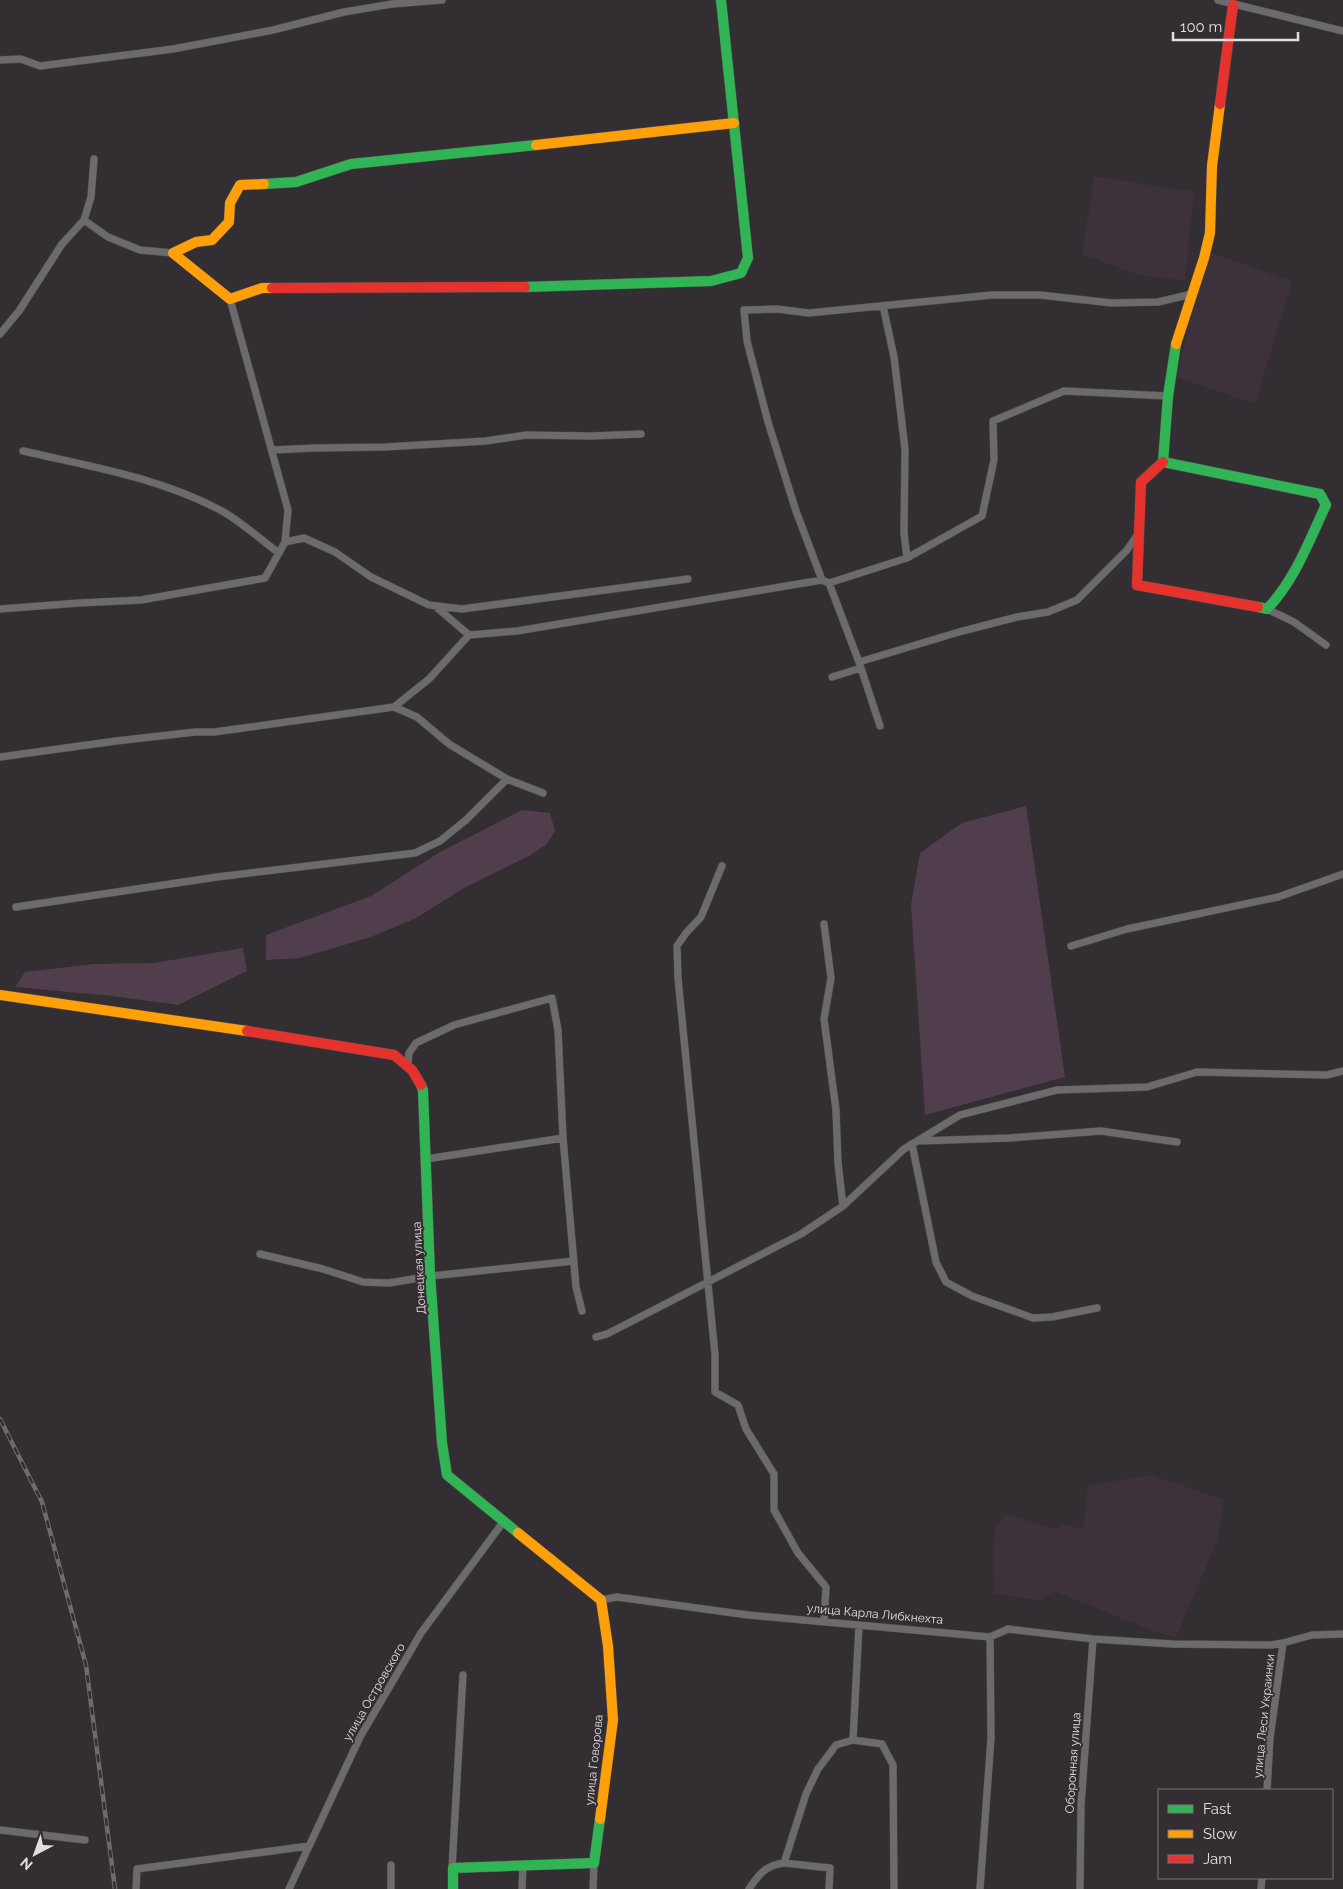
<svg xmlns="http://www.w3.org/2000/svg" width="1343" height="1889" viewBox="0 0 1343 1889" font-family="Raleway,sans-serif">
<style>
.built{fill:#3d323b}
.green{fill:#503e4c}
.lines{fill:none;stroke-linecap:round;stroke-linejoin:round}
.street-casing{stroke:#4e4b4d;stroke-width:8}
.fast-casing{stroke:#4e4b4d;stroke-width:11}
.slow-casing{stroke:#4e4b4d;stroke-width:11}
.jam-casing{stroke:#4e4b4d;stroke-width:11}
.street{stroke:#6d6a6c;stroke-width:7}
.fast{stroke:#30b455;stroke-width:10}
.slow{stroke:#ff9f0a;stroke-width:10}
.jam{stroke:#e5322d;stroke-width:10}
.rail-casing{stroke:#6e6b6d;stroke-width:4.5}
.rail{stroke:#342d32;stroke-width:2.5;stroke-dasharray:8;stroke-linecap:butt}
.labels{text-anchor:middle;stroke-width:4;stroke-linejoin:round;paint-order:stroke}
.street-label{font-size:12px;fill:#e3dee2;stroke:#342d32}
</style>
<rect width="100%" height="100%" fill="#332e31"/>
<path class="built" d="M1094 176 1194 192 1185 281 1139 275 1082 254Z
M1211 253 1292 281 1255 404 1176 377 1188 327Z
M1152 1475 1224 1500 1217 1541 1176 1637 1156 1632 1054 1591 1040 1601 994 1593 993 1548 996 1526 1006 1514 1056 1529 1062 1523 1083 1530 1088 1485Z"/>
<path class="green" d="M1026 806 1065 1077 925 1115 911 905 920 853 962 823Z
M522 810 550 813 555 831 547 844 529 856 464 888 416 918 371 937 300 958 266 960V935L371 896 440 852Z
M243 948 247 971 178 1005 112 996 15 987 25 972 94 964 154 963Z"/>
<g class="lines">
<g class="street-casing">
<path id="street" d="M1218 0 1343 31
M0 60 21 59 40 66 173 49 273 30 344 12 392 4 442 0
M84 220 108 237 140 250 173 253
M230 299 288 510 285 542
M883 306 894 357 905 449 904 533 907 558
M0 334 19 311 62 244 84 220 91 197 94 159
M273 450 315 448 385 447 486 441 526 435 591 436 641 434
M23 451C89 466 160 478 220 510 238 519 261 540 279 553
M822 580 796 511 768 422 747 341 744 310 777 309 809 313 992 295H1040L1112 303 1158 302 1192 294
M829 583 859 662 880 726
M435 606 469 635 517 631 822 580 829 583 907 558 982 516 994 460 993 421 1064 391 1168 396
M0 609 79 603 141 600 265 578 285 542 304 538 335 552 371 577 429 605 462 609 688 579
M1267 609 1294 622 1326 645
M859 662 959 632 1017 617 1048 612 1077 600 1127 550 1138 534
M832 677 861 668
M394 707 417 717 449 744 507 779 543 793
M0 757 116 741 195 732H214L394 707 429 679 469 635
M722 866 701 917 686 933 677 946 678 978 715 1355V1392L738 1405 746 1429 774 1474V1510L798 1553 826 1587 824 1622
M16 907 217 877 415 853 440 841 466 820 507 779
M824 924 831 978 824 1019 836 1110 838 1163 843 1206
M1071 946 1127 929 1278 897 1343 874
M408 1064 409 1053 416 1043 454 1025 552 998 558 1030 563 1138 576 1287 582 1311
M918 1141 1010 1138 1101 1131 1177 1142
M912 1144 936 1262 946 1282 972 1296 1033 1318 1052 1317 1097 1308
M426 1159 563 1138
M260 1254 323 1269 363 1282 389 1283 431 1276 574 1261
M596 1337 607 1334 801 1234 843 1206 904 1149 960 1115 1057 1090 1147 1087 1197 1072 1327 1075 1343 1071
M601 1600 617 1597 748 1615 990 1637 1008 1629 1093 1639 1173 1644 1271 1645 1283 1643 1312 1635 1343 1634
M859 1625 853 1740 882 1744 893 1765 894 1889
M1267 1790 1270 1738 1283 1643
M0 1830 85 1840
M784 1863 830 1868 829 1889
M452 1868 463 1675
M136 1889 137 1869 309 1846
M289 1889 360 1737 421 1633 504 1521
M391 1889V1865
M522 1889 523 1864
M593 1889 594 1863
M749 1889C758 1875 766 1865 784 1863L806 1794 818 1769 836 1745 853 1740
M980 1889 991 1738 990 1637
M1080 1889 1081 1805 1093 1639
M1261 1889 1262 1878"/>
</g>
<g class="fast-casing">
<path id="fast" d="M264 184 296 182 351 164 536 145
M525 287 711 281 741 273 748 258 721 0
M1176 344 1168 396 1163 462 1320 494 1326 505C1309 541 1295 580 1267 609L1258 607
M421 1085 423 1090 430 1274 442 1443 447 1475 518 1533
M453 1889V1868L594 1863 600 1819"/>
</g>
<g class="slow-casing">
<path id="slow" d="M536 145 734 123
M264 184 240 185 230 203 229 222 212 240 196 242 173 253 230 299 262 288H272
M1176 344 1204 258 1210 233 1212 166 1220 104
M0 995 247 1031
M518 1533 601 1600 608 1646 613 1720 600 1819"/>
</g>
<g class="jam-casing">
<path id="jam" d="M1220 104 1233 5
M272 288 525 287
M1163 462 1141 482 1137 585 1258 607
M247 1031 394 1055 412 1070 421 1085"/>
</g>
<use href="#street" class="street"/>
<use href="#fast" class="fast"/>
<use href="#slow" class="slow"/>
<use href="#jam" class="jam"/>
<g class="rail-casing">
<path id="rail" d="M0 1419 42 1502 86 1665 115 1889"/>
</g>
<use href="#rail" class="rail"/>
</g>
<g class="labels">
<g class="street-label">
<text transform="translate(419 1268) rotate(-93)" y="4">Донецкая улица</text>
<text transform="translate(875 1614) rotate(5)" y="4">улица Карла Либкнехта</text>
<text transform="translate(374 1692) rotate(-60)" y="4">улица Островского</text>
<text transform="translate(1264 1716) rotate(-84)" y="4">улица Леси Украинки</text>
<text transform="translate(594 1760) rotate(-84)" y="4">улица Говорова</text>
<text transform="translate(1073 1763) rotate(-86)" y="4">Оборонная улица</text>
</g>
</g>
<rect x="1158" y="1789" width="175" height="90" fill="#342d32" stroke="#7a7478"/>
<rect x="1168" y="1805" width="25" height="8" fill="#30b455" stroke="#7a7478"/>
<text x="1203" y="1814" font-size="15" fill="#e3dee2">Fast</text>
<rect x="1168" y="1830" width="25" height="8" fill="#ff9f0a" stroke="#7a7478"/>
<text x="1203" y="1839" font-size="15" fill="#e3dee2">Slow</text>
<rect x="1168" y="1855" width="25" height="8" fill="#e5322d" stroke="#7a7478"/>
<text x="1203" y="1864" font-size="15" fill="#e3dee2">Jam</text>
<g transform="translate(35 1854) rotate(221)" stroke="#342d32" stroke-width="4" paint-order="stroke">
<path d="M0-4L9 19L0 12L-9 19Z" fill="#e3dee2"/>
<text y="-8" font-size="14" font-weight="bold" text-anchor="middle" fill="#e3dee2">N</text>
</g>
<path d="M1173 32v8h125v-8" fill="none" stroke="#e3dee2" stroke-width="2.5"/>
<text x="1180" y="32" font-size="15" fill="#e3dee2" stroke="#342d32" stroke-width="4" paint-order="stroke">100 m</text>
</svg>
